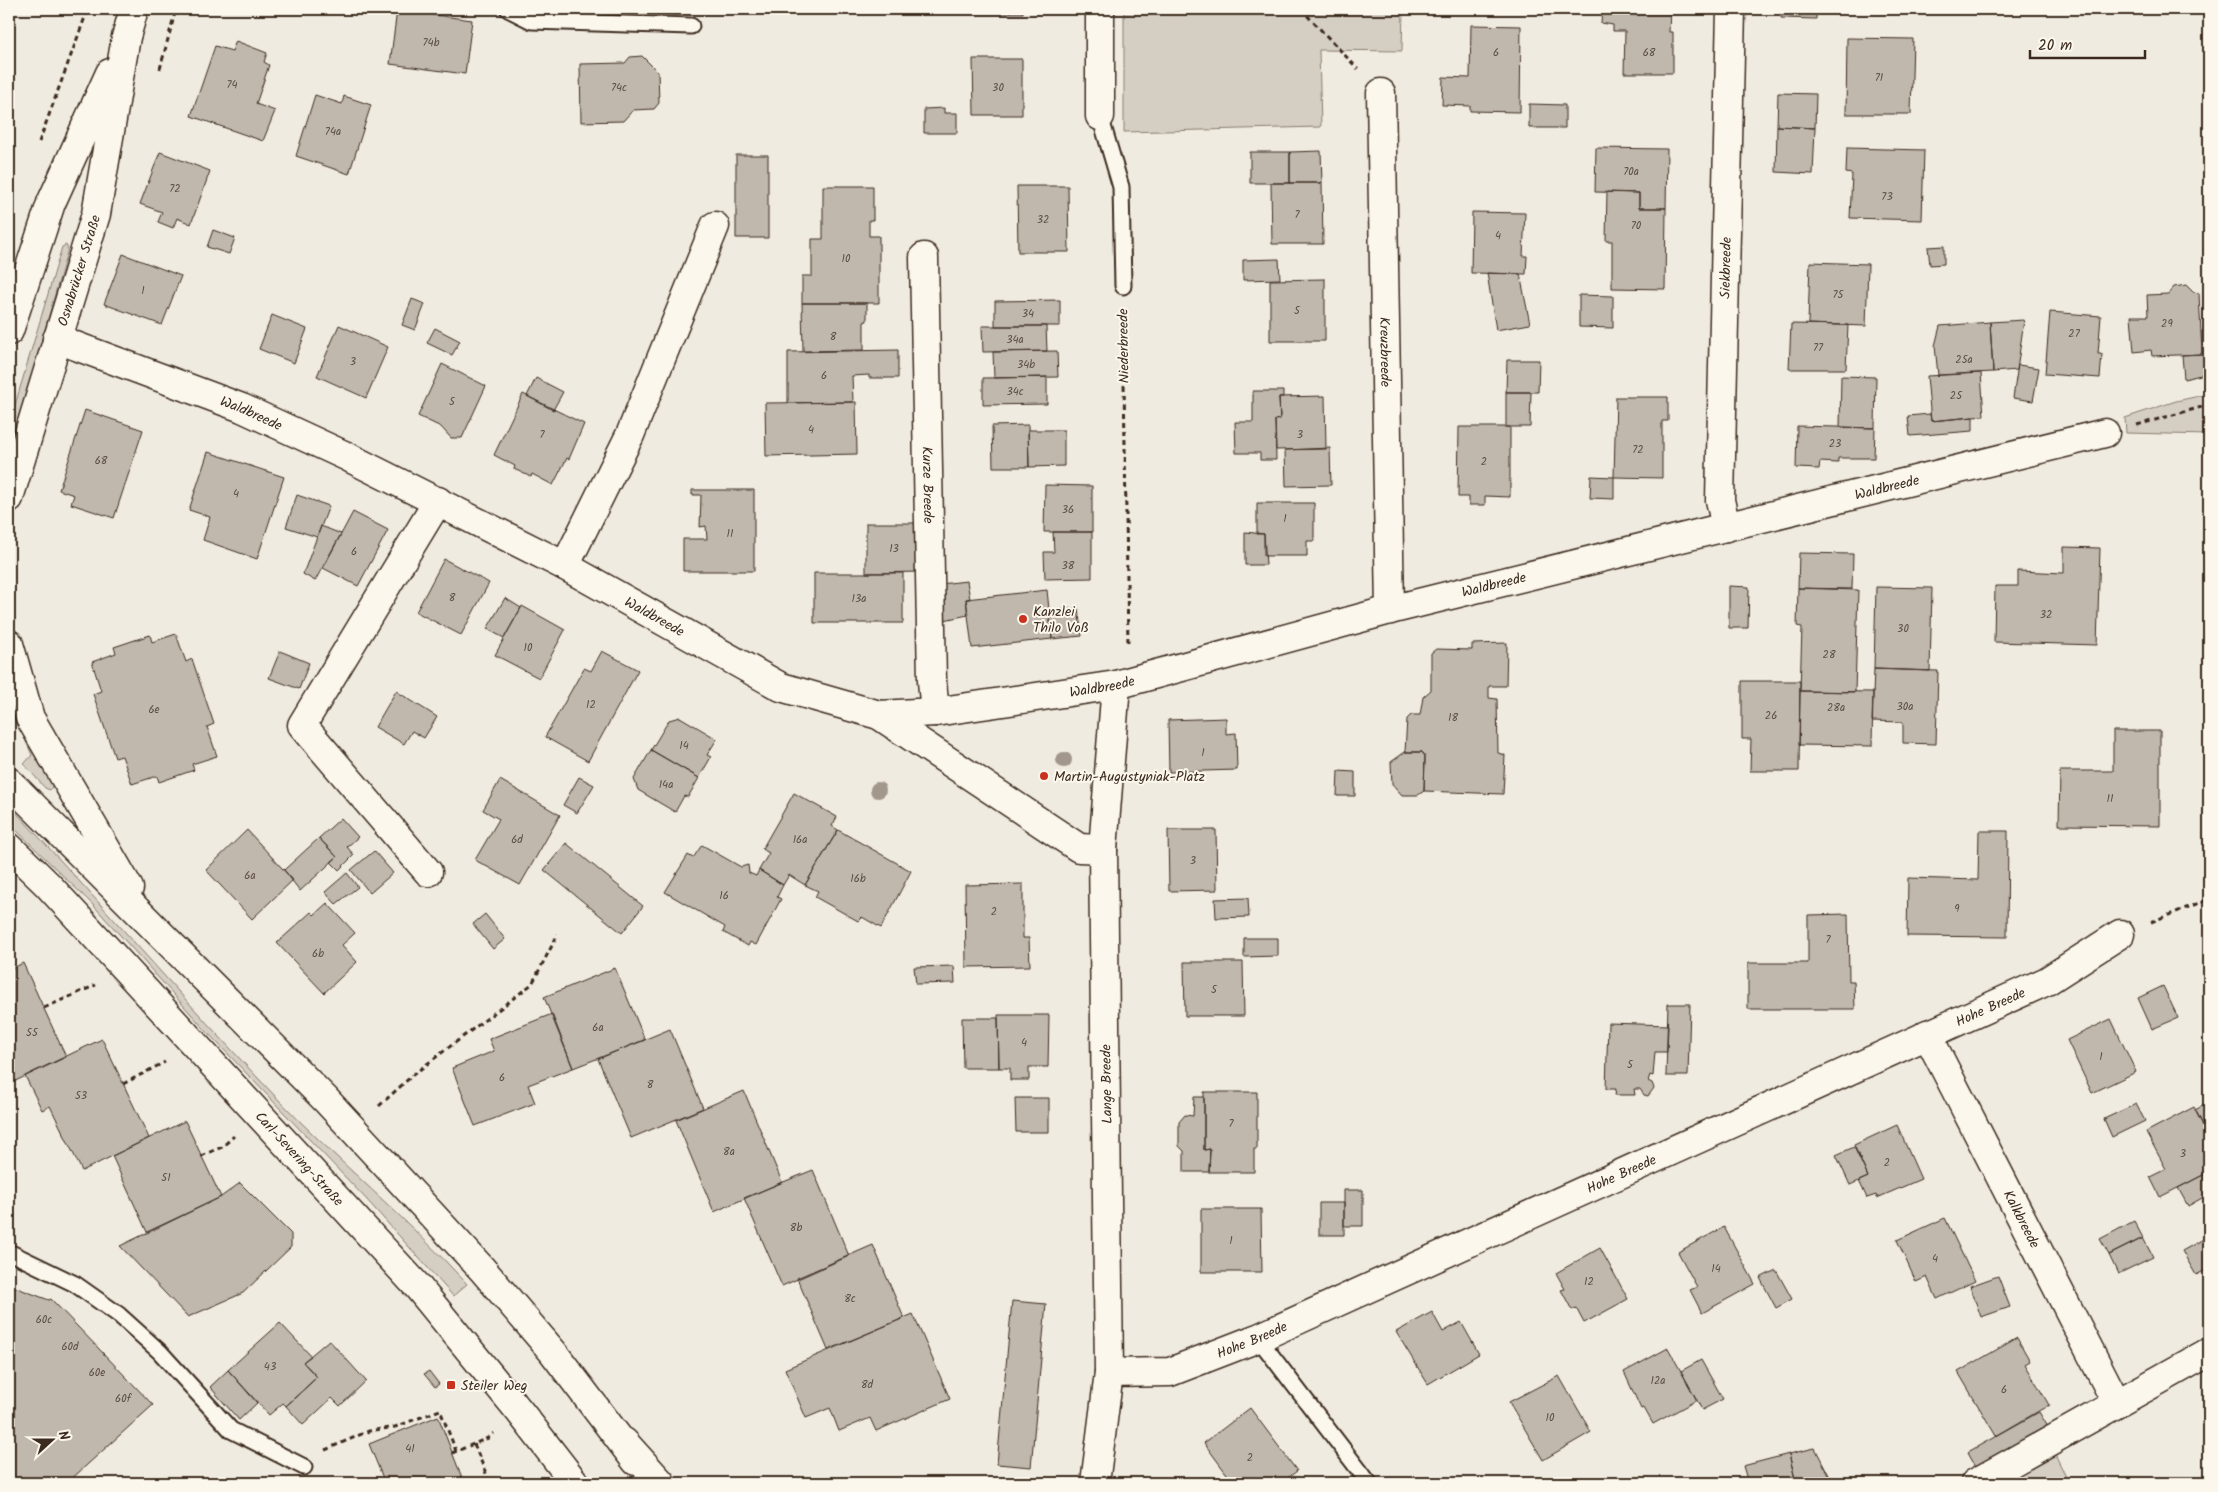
<svg xmlns="http://www.w3.org/2000/svg" width="2218" height="1492" viewBox="0 0 2218 1492" font-family="Kalam,sans-serif">
<style>
.built{fill:#e2dcd1}
.green{fill:#d5cec3;stroke:#887c70}
.building{fill:#c0b8ad;stroke:#3b2a1e}
.lines{fill:none;stroke-linecap:round;stroke-linejoin:round}
.lane-casing{stroke:#3b2a1e;stroke-width:19}
.street-casing{stroke:#3b2a1e;stroke-width:31}
.secondary-casing{stroke:#3b2a1e;stroke-width:31}
.highway-casing{stroke:#3b2a1e;stroke-width:31}
.path{stroke:#3b2a1e;stroke-width:3;stroke-dasharray:5 4;stroke-linecap:butt}
.lane{stroke:#fbf7ec;stroke-width:15}
.street{stroke:#fbf7ec;stroke-width:28}
.secondary{stroke:#fbf7ec;stroke-width:28}
.highway{stroke:#fbf7ec;stroke-width:28}
.tree{fill:#a2978c}
.poi-dot{fill:#c8321e;stroke:#fbf7ec;stroke-width:2}
.labels{text-anchor:middle;stroke-width:4;stroke-linejoin:round;paint-order:stroke}
.number-label{font-size:11px;fill:#5c4e42}
.street-label{font-size:14px;fill:#3b2a1e;stroke:#fbf7ec}
.poi-label{font-size:14px;fill:#3b2a1e;stroke:#fbf7ec;text-anchor:start}
</style>
<rect width="100%" height="100%" fill="#f0ebe0"/>
<filter id="ink" filterUnits="userSpaceOnUse"><feTurbulence type="fractalNoise" baseFrequency=".02" numOctaves="2"/><feDisplacementMap in="SourceGraphic" scale="10" xChannelSelector="R" yChannelSelector="G"/><feConvolveMatrix kernelMatrix="1 2 1 2 8 2 1 2 1" color-interpolation-filters="sRGB"/></filter>
<g filter="url(#ink)">
<path class="built" d="M9 143 17 147 9 171Z"/>
<path class="green" d="M1124 9H1403L1402 51 1319 50 1321 127 1124 132Z
M66 245 68 249 9 455V425L62 247Z
M2209 394V435L2126 433 2125 418 2176 401Z
M19 716 54 783 50 790 45 788 24 764 32 755 15 717Z
M9 805C99 900 184 1001 275 1096 337 1161 407 1218 467 1284L453 1296 367 1200 209 1034 93 905 9 823Z
M2055 1454 2069 1483H2002Z"/>
<path class="building" d="M973 9H1023V13H973Z
M1602 9H1670L1669 32H1673V73H1624L1625 31H1613V25L1601 23Z
M1781 9H1816V19L1781 18Z
M397 10 472 20 465 74 390 64Z
M1471 25 1521 26 1520 112 1470 111V106L1442 105 1443 77 1470 78Z
M1847 38 1913 39 1911 114H1846Z
M236 41 267 53 264 62 269 65 256 104 275 111 263 141 191 116 215 46 232 51Z
M642 56 658 72 659 103 654 109 633 110 623 121 581 122 580 64 625 63 630 57Z
M973 59H1022V115H974Z
M1778 93 1816 94 1815 128 1777 126Z
M315 95 342 104 344 96 371 105 349 174 296 156Z
M1529 104 1565 105V128H1529Z
M944 108V113H957V133H924V109Z
M1777 126 1815 128 1813 174 1776 172Z
M1596 148 1667 149 1666 208H1639V193L1595 192Z
M1847 148 1924 150 1922 220 1850 218 1852 174 1846 173Z
M1321 151 1322 183H1290V152Z
M160 152 210 171 191 224 177 218 173 228 158 222 162 212 140 204Z
M1250 152H1290V183H1250Z
M736 155H768V238H736Z
M1271 183H1322L1323 244H1272Z
M823 186H873V220H869V236H879V303H802V276H812V239H823Z
M1017 186H1068L1069 252H1018Z
M1607 192 1639 193V208H1666L1665 289 1612 288V241H1606Z
M1472 212 1525 213 1523 256H1527L1526 274 1471 273Z
M213 230 235 238 229 254 207 247Z
M1944 246V264L1930 265 1928 247Z
M123 254 181 276 162 325 104 304Z
M1279 259 1280 279 1243 280V260Z
M1810 262 1868 264 1866 326 1808 324Z
M1487 273 1520 274 1530 324 1496 330Z
M1325 279V341H1270V280Z
M2186 285 2193 292 2199 293 2202 354 2152 356 2151 350 2134 352 2131 316H2148L2147 295 2168 294 2174 287Z
M1579 295 1613 296V328L1579 327Z
M412 299 425 304 415 330 402 325Z
M1060 300V326H995V301Z
M802 303H867V321L864 322V350L803 351Z
M2050 312 2101 316 2098 354H2102L2100 378 2045 374Z
M272 315 307 329 294 363 259 349Z
M2024 320 2017 370 1993 372 1990 322Z
M1990 322 1993 372 1938 375 1935 346 1940 326Z
M1791 324 1848 325 1846 369H1789Z
M339 325 388 347 366 398 317 376Z
M982 326H1046L1047 351 983 352Z
M435 328 460 341 452 355 427 343Z
M2209 330V373L2184 379 2182 355 2202 354V331Z
M898 350V378H869V375L852 376 853 402 788 403V352Z
M1057 351 1058 377 994 378 993 352Z
M1507 360H1539L1538 392H1506Z
M442 364 486 386 462 438H451L441 427 418 416Z
M2018 365 2039 368 2033 401 2013 398Z
M1981 373 1984 416 1931 421 1927 376Z
M1841 376 1876 377 1875 428 1840 427Z
M1047 377V404L983 405V378Z
M536 378 563 392 553 410 527 396Z
M1253 391H1283V397H1279L1280 419 1275 420 1276 460H1260V453H1236L1235 422H1253Z
M1506 392H1531L1530 427H1506Z
M523 394 584 424 569 459 567 458 553 485 532 474 531 477 514 469 515 466 494 455Z
M1325 396 1326 449 1276 450 1275 420 1280 419 1279 397Z
M1616 397H1668V421H1662V478L1614 477Z
M856 402 857 454 766 456 765 403Z
M85 410 143 430 114 518 71 504 74 495 59 490Z
M1930 414 1931 421 1973 417V431L1910 436 1908 416Z
M1028 425 1029 467H993L992 426Z
M1797 426 1875 428 1874 458H1838V463L1820 462 1819 469 1796 468Z
M1459 427H1510V497L1485 496V505H1469V497H1458Z
M1028 430H1064V466L1029 467Z
M1330 448 1331 485 1286 486 1285 450Z
M208 452 284 477 257 559 203 540 210 517 189 510Z
M1591 476 1614 477V499L1590 498Z
M1045 485 1092 486V532H1044Z
M692 490H754V571H683V539H707L706 526 700 527 701 495H692Z
M297 495 329 506 317 537 286 527Z
M1257 503H1314V541H1307V556H1264V534H1257Z
M353 512 388 530 358 586 323 568Z
M866 523H921L922 572 866 573Z
M321 526 341 534 315 581 303 574Z
M1053 532H1092V578L1045 579 1044 552H1054Z
M1245 532 1264 534 1266 565H1245Z
M2064 547 2100 548 2097 645 1994 642 1995 586H2018V571L2064 573Z
M1799 553 1853 554 1852 589 1798 588Z
M444 559 489 583 461 635 416 612Z
M814 573H903V623H814Z
M967 581 970 599H966L968 615 944 620 940 584Z
M1729 586 1749 587 1748 628H1729Z
M1876 587 1932 588 1930 671 1874 669Z
M1798 588 1858 590 1855 692 1800 691 1802 627 1797 626Z
M1047 590 1052 639 972 648 966 599Z
M505 598 521 608 504 638 487 629Z
M522 606 565 630 539 678 495 655Z
M1078 608 1082 636 1052 639 1049 611Z
M176 634 186 662 192 659 214 724 207 727 217 756 192 764 194 770 159 782 157 776 132 784 122 756 115 758 93 694 101 691 92 662 116 653 114 647 150 635 152 642Z
M1507 643 1506 686H1489V698L1497 699 1498 753 1505 755 1503 794 1424 791 1425 756 1422 752H1405L1407 719 1411 715H1420L1423 697 1431 690V653L1436 649 1472 650V644Z
M280 651 309 663 299 689 269 678Z
M602 651 638 670 588 761 545 737 584 668 591 671Z
M1874 669 1938 671 1936 744 1903 743V722L1872 721Z
M1742 681H1800L1799 771H1750L1751 739H1742Z
M396 691 437 717 424 738 412 731 404 744 375 727Z
M1800 691 1873 692 1872 746 1799 745Z
M680 717 717 739 707 755 711 757 699 778 651 750 669 720Z
M1226 718V734L1236 733 1237 770 1169 772 1168 720Z
M2113 731H2160V826L2059 825 2060 771H2113Z
M651 750 699 778 688 797 684 796 675 812 638 790 634 779Z
M1405 752H1422L1425 756 1424 791 1418 795H1402L1392 784 1391 762Z
M1338 771 1355 772V796H1337Z
M579 777 594 785 577 813 563 805Z
M500 780 560 815 520 885 475 860 499 819 483 810Z
M794 793 837 817 832 826 838 830 805 885 789 875 783 885 759 870 769 853 762 849Z
M341 818 358 837 347 847 354 855 339 870 331 862 337 857 319 838Z
M247 830 293 880 252 919 206 870Z
M838 830 911 871 881 928 862 917 858 921 815 897 818 891 805 885Z
M1168 830H1216L1217 890 1169 891Z
M1979 831H2008L2007 937 1907 936 1908 878 1978 880Z
M319 838 337 857 300 891 284 870Z
M566 843 643 906 622 933 544 870Z
M702 845 741 867 748 865 749 873 756 876 759 870 783 885 777 897 781 899 756 945 750 942 748 946 723 932 725 927 665 892 688 855 693 858Z
M374 851 393 873 370 893 351 870Z
M347 873 358 887 336 904 325 892Z
M1023 884V938H1029L1030 966 966 967 965 885Z
M1248 898 1249 917 1216 918 1215 899Z
M327 903 355 933 342 945 357 962 324 993 277 943 311 912 314 915Z
M485 914 505 939 493 949 473 924Z
M1848 914 1849 981H1854L1855 1009H1748V963H1808V915Z
M1244 938H1278V956L1244 957Z
M1184 962H1243L1244 1016H1185Z
M23 963 66 1057 9 1084V970Z
M954 966 955 983 916 984 914 967Z
M615 968 645 1040 573 1068 544 997Z
M2163 986 2178 1018 2152 1029 2138 998Z
M1668 1004H1690L1688 1076H1666Z
M552 1014 573 1068 528 1085 535 1103 475 1126 452 1068 494 1051 489 1039Z
M998 1015H1049L1048 1067H1029V1080H1010V1068H999Z
M962 1018H998L999 1068H963Z
M2111 1019 2136 1072 2092 1093 2067 1040Z
M1608 1023 1668 1025 1667 1052H1655L1653 1076 1650 1075 1648 1081 1652 1083 1654 1088 1648 1096 1644 1095 1640 1089H1634L1635 1095H1615L1616 1089H1606Z
M670 1029 703 1108 631 1138 598 1059Z
M102 1039 149 1138 82 1171 50 1106 42 1110 25 1076Z
M744 1091 782 1182 714 1212 676 1120Z
M1204 1092H1257V1149H1254V1172H1209L1210 1149 1204 1150Z
M1194 1097H1204V1150L1210 1149 1209 1172H1184V1151L1179 1146V1122L1185 1115 1193 1116Z
M1015 1098H1049V1132H1016Z
M2208 1103 2209 1105V1137L2195 1110Z
M2136 1104 2145 1121 2112 1137 2104 1119Z
M2194 1107 2209 1137V1172L2160 1197 2150 1177 2166 1169 2146 1132Z
M185 1121 221 1197 147 1232 112 1156Z
M1897 1125 1921 1179 1877 1198 1876 1195 1867 1198 1859 1181 1868 1177 1854 1145Z
M1854 1147 1868 1177 1850 1185 1836 1155Z
M813 1170 849 1256 782 1286 744 1198Z
M2209 1172V1194L2188 1206 2178 1188Z
M240 1183 291 1234V1247L243 1293 188 1317 120 1246 221 1197Z
M1344 1190H1363V1226H1344Z
M1319 1203H1344V1235H1319Z
M1201 1209H1261L1262 1272H1201Z
M1945 1218 1975 1281 1937 1299 1927 1277 1916 1282 1897 1240Z
M2134 1221 2143 1238 2109 1255 2100 1239Z
M1724 1227 1755 1284 1702 1313 1690 1290 1697 1287 1678 1252Z
M2209 1236V1280L2204 1271 2196 1275 2182 1251Z
M2143 1238 2153 1257 2118 1274 2109 1255Z
M873 1245 904 1318 828 1350 797 1278Z
M1600 1248 1628 1299 1584 1323 1576 1308 1572 1310 1561 1290 1565 1289 1556 1273Z
M1776 1270 1792 1299 1776 1308 1760 1278Z
M1998 1276 2010 1307 1981 1317 1970 1286Z
M9 1285 49 1300 51 1299 153 1405 67 1483 9 1481Z
M1012 1301 1046 1304 1031 1467 997 1464Z
M1432 1312 1443 1332 1461 1322 1479 1354 1428 1384 1396 1332Z
M913 1314 950 1399 876 1431 870 1418 839 1431 830 1408 806 1418 785 1369Z
M280 1323 311 1356 303 1362 317 1377 286 1406 283 1403 269 1415 228 1370Z
M2017 1338 2030 1361 2025 1364 2049 1405 1996 1436 1958 1372Z
M329 1340 366 1381 340 1406 332 1398 303 1425 286 1406 317 1377 303 1362Z
M1668 1348 1697 1400 1653 1424 1644 1408 1641 1409 1624 1372Z
M1701 1360 1723 1399 1702 1410 1681 1371Z
M228 1370 257 1403 239 1420 210 1387Z
M429 1371 439 1384 435 1387 424 1374Z
M1559 1376 1591 1432 1543 1460 1509 1402Z
M1250 1408 1297 1471 1281 1483H1230L1232 1481 1204 1443Z
M2039 1412 2048 1427 1977 1468 1968 1452Z
M438 1416 464 1483H385L369 1444Z
M1815 1448 1833 1483H1796L1789 1454Z
M1789 1454 1796 1483H1748L1743 1466Z"/>
<g class="lines">
<g class="lane-casing">
<path id="lane" d="M508 9 532 21 691 26
M1100 116 1121 187 1123 286
M9 1252 75 1284 119 1315 160 1352 231 1430 304 1467
M1258 1338 1369 1483"/>
</g>
<g class="street-casing">
<g id="street">
<path d="M1100 9V116"/>
<path id="s1" d="M1381 93 1390 610"/>
<path id="s2" d="M924 257 932 681 935 712"/>
<path id="s3" d="M57 339 242 408 346 456 565 566 781 687 879 715 1079 848 1103 849"/>
<path id="s4" d="M1726 527 1720 500 1731 9"/>
<path d="M565 566 630 435 715 226"/>
<path id="s5" d="M879 715 935 712 1116 685 1390 610 2105 433"/>
<path d="M428 872 302 725 438 501"/>
<path id="s6" d="M1927 1034 2116 1402"/>
<path id="s7" d="M1109 1373 1170 1372 1258 1338 2047 981 2120 934"/>
<path d="M1095 1483 1109 1373 1103 849 1116 685"/>
<path d="M1975 1483 2209 1352"/>
</g>
</g>
<g class="secondary-casing">
<g id="secondary">
<path d="M9 331 51 203 110 73"/>
<path id="s8" d="M9 498 96 214 126 37 134 9"/>
<path d="M9 644 30 718 129 888"/>
<path d="M9 782 326 1100 482 1269 553 1352 636 1461"/>
<path id="s9" d="M9 847 48 885 417 1286 520 1412 575 1483"/>
</g>
</g>
<g class="highway-casing">
<path id="highway" d="M624 1442 661 1483"/>
</g>
<path class="path" d="M1301 9 1358 69
M160 69 176 9
M39 142 88 9
M1123 313 1128 646
M2137 425 2209 405
M2151 922 2209 899
M44 1008 96 985
M123 1084 165 1062
M379 1106 414 1074 532 984 558 934
M201 1156 222 1147 234 1136
M474 1444 490 1483
M325 1450 369 1431 395 1427 440 1410 456 1451
M452 1453 488 1438 494 1433"/>
<use href="#lane" class="lane"/>
<use href="#street" class="street"/>
<use href="#secondary" class="secondary"/>
<use href="#highway" class="highway"/>
</g>
<g class="tree">
<circle cx="1064" cy="760" r="8"/>
<circle cx="878" cy="790" r="8"/>
</g>
</g>
<g class="poi-dot">
<circle cx="1023" cy="619" r="5"/>
<circle cx="1044" cy="776" r="5"/>
<rect x="446" y="1380" width="10" height="10" rx="2.5"/>
</g>
<g class="labels">
<g class="number-label">
<text x="431" y="46">74b</text>
<text x="1496" y="56">6</text>
<text x="1649" y="56">68</text>
<text x="1879" y="81">71</text>
<text x="232" y="88">74</text>
<text x="619" y="91">74c</text>
<text x="998" y="91">30</text>
<text x="333" y="135">74a</text>
<text x="1631" y="175">70a</text>
<text x="175" y="192">72</text>
<text x="1887" y="200">73</text>
<text x="1297" y="218">7</text>
<text x="1043" y="223">32</text>
<text x="1636" y="229">70</text>
<text x="1498" y="239">4</text>
<text x="846" y="262">10</text>
<text x="143" y="294">1</text>
<text x="1838" y="298">75</text>
<text x="1297" y="314">5</text>
<text x="1028" y="317">34</text>
<text x="2167" y="327">29</text>
<text x="2074" y="337">27</text>
<text x="833" y="340">8</text>
<text x="1015" y="343">34a</text>
<text x="1818" y="351">77</text>
<text x="1964" y="363">25a</text>
<text x="353" y="365">3</text>
<text x="1026" y="368">34b</text>
<text x="824" y="379">6</text>
<text x="1015" y="395">34c</text>
<text x="1956" y="399">25</text>
<text x="452" y="405">5</text>
<text x="811" y="433">4</text>
<text x="542" y="438">7</text>
<text x="1300" y="438">3</text>
<text x="1835" y="447">23</text>
<text x="1638" y="453">72</text>
<text x="101" y="464">68</text>
<text x="1484" y="465">2</text>
<text x="236" y="497">4</text>
<text x="1068" y="513">36</text>
<text x="1285" y="522">1</text>
<text x="730" y="537">11</text>
<text x="894" y="552">13</text>
<text x="354" y="555">6</text>
<text x="1068" y="569">38</text>
<text x="452" y="601">8</text>
<text x="859" y="602">13a</text>
<text x="2046" y="618">32</text>
<text x="1903" y="632">30</text>
<text x="528" y="651">10</text>
<text x="1829" y="658">28</text>
<text x="591" y="708">12</text>
<text x="1905" y="710">30a</text>
<text x="1836" y="711">28a</text>
<text x="154" y="713">6e</text>
<text x="1771" y="719">26</text>
<text x="1453" y="721">18</text>
<text x="684" y="749">14</text>
<text x="1203" y="756">1</text>
<text x="666" y="788">14a</text>
<text x="2110" y="802">11</text>
<text x="517" y="843">6d</text>
<text x="800" y="843">16a</text>
<text x="1193" y="864">3</text>
<text x="250" y="879">6a</text>
<text x="858" y="882">16b</text>
<text x="724" y="899">16</text>
<text x="1957" y="912">9</text>
<text x="994" y="915">2</text>
<text x="1828" y="943">7</text>
<text x="318" y="957">6b</text>
<text x="1214" y="993">5</text>
<text x="598" y="1031">6a</text>
<text x="32" y="1036">55</text>
<text x="1024" y="1046">4</text>
<text x="2101" y="1060">1</text>
<text x="1630" y="1068">5</text>
<text x="502" y="1081">6</text>
<text x="650" y="1088">8</text>
<text x="81" y="1099">53</text>
<text x="1231" y="1127">7</text>
<text x="729" y="1155">8a</text>
<text x="2183" y="1157">3</text>
<text x="1887" y="1166">2</text>
<text x="166" y="1181">51</text>
<text x="796" y="1231">8b</text>
<text x="1231" y="1244">1</text>
<text x="1935" y="1262">4</text>
<text x="1716" y="1272">14</text>
<text x="1589" y="1285">12</text>
<text x="850" y="1302">8c</text>
<text x="44" y="1323">60c</text>
<text x="70" y="1350">60d</text>
<text x="270" y="1370">43</text>
<text x="97" y="1376">60e</text>
<text x="1658" y="1384">12a</text>
<text x="867" y="1388">8d</text>
<text x="2004" y="1393">6</text>
<text x="123" y="1402">60f</text>
<text x="1550" y="1421">10</text>
<text x="410" y="1452">41</text>
<text x="1250" y="1461">2</text>
</g>
<g class="street-label">
<text dy="5" stroke="none"><textPath href="#s4" startOffset="260">Siekbreede</textPath></text>
<text dy="5" stroke="none"><textPath href="#s8" startOffset="238">Osnabrücker Straße</textPath></text>
<text transform="translate(1123 346) rotate(-91)" y="5">Niederbreede</text>
<text dy="5" stroke="none"><textPath href="#s1" startOffset="259">Kreuzbreede</textPath></text>
<text dy="5" stroke="none"><textPath href="#s3" startOffset="208">Waldbreede</textPath></text>
<text dy="5" stroke="none"><textPath href="#s2" startOffset="228">Kurze Breede</textPath></text>
<text dy="5" stroke="none"><textPath href="#s5" startOffset="1035">Waldbreede</textPath></text>
<text dy="5" stroke="none"><textPath href="#s5" startOffset="630">Waldbreede</textPath></text>
<text dy="5" stroke="none"><textPath href="#s3" startOffset="660">Waldbreede</textPath></text>
<text dy="5" stroke="none"><textPath href="#s5" startOffset="225">Waldbreede</textPath></text>
<text dy="5" stroke="none"><textPath href="#s7" startOffset="959">Hohe Breede</textPath></text>
<text transform="translate(1106 1084) rotate(-91)" y="5">Lange Breede</text>
<text dy="5" stroke="none"><textPath href="#s9" startOffset="426">Carl-Severing-Straße</textPath></text>
<text dy="5" stroke="none"><textPath href="#s7" startOffset="554">Hohe Breede</textPath></text>
<text dy="5" stroke="none"><textPath href="#s6" startOffset="208">Kalkbreede</textPath></text>
<text dy="5" stroke="none"><textPath href="#s7" startOffset="149">Hohe Breede</textPath></text>
</g>
<g class="poi-label">
<text x="1033" y="616">Kanzlei<tspan x="1033" dy="16">Thilo Voß</tspan></text>
<text x="1054" y="781">Martin-Augustyniak-Platz</text>
<text x="461" y="1390">Steiler Weg</text>
</g>
</g>
<rect width="2218" height="1492" fill="none" stroke="#fbf7ec" stroke-width="30"/>
<rect x="15" y="15" width="2188" height="1462" fill="none" stroke="#3b2a1e" stroke-width="2" filter="url(#ink)"/>
<g transform="translate(52 1440) rotate(69)" stroke="#fbf7ec" stroke-width="4" paint-order="stroke">
<path d="M0-4L9 19L0 12L-9 19Z" fill="#3b2a1e"/>
<text y="-8" font-size="14" font-weight="bold" text-anchor="middle" fill="#3b2a1e">N</text>
</g>
<path d="M2030 50v8h115v-8" fill="none" stroke="#3b2a1e" stroke-width="2.5"/>
<text x="2038" y="50" font-size="15" fill="#3b2a1e" stroke="#fbf7ec" stroke-width="4" paint-order="stroke">20 m</text>
</svg>
